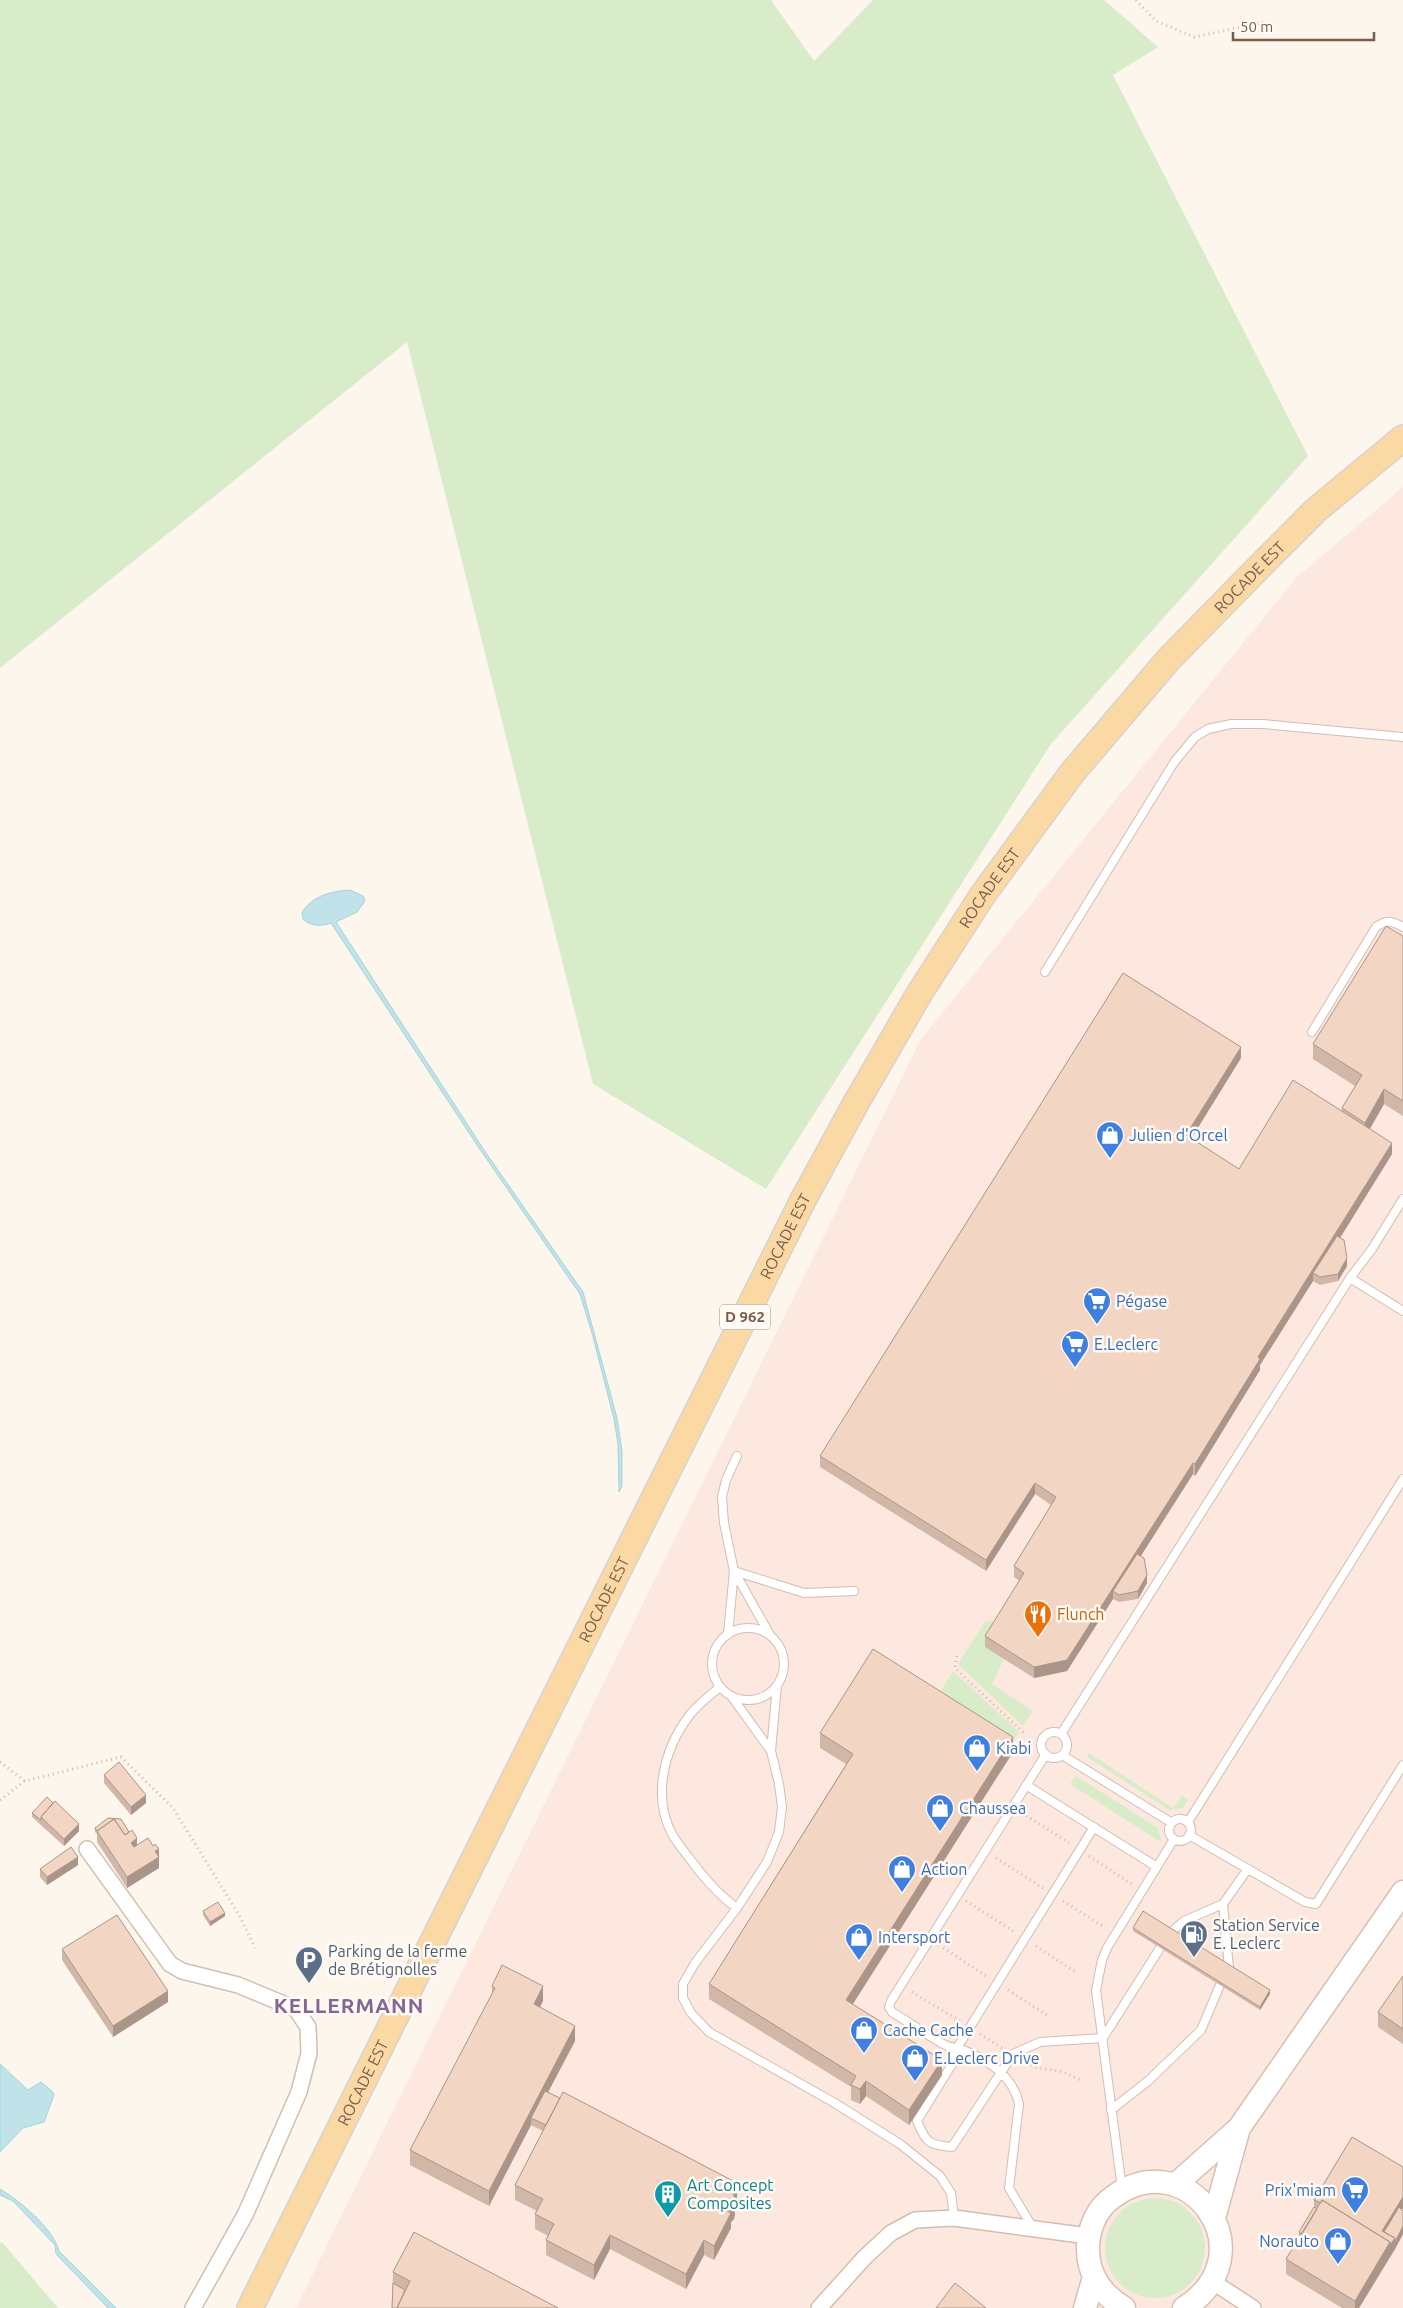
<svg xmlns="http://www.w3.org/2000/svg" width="1403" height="2308" viewBox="0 0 1403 2308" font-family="Ubuntu,sans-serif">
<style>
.commercial{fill:#fde8e0}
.green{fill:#d8ecc9}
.water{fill:#bfe3e8;stroke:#a5d3da}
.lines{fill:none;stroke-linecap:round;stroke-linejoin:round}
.lane-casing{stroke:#d1beb0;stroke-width:10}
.street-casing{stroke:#d1beb0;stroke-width:18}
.secondary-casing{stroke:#d6c0b0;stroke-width:25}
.primary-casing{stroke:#dad1cd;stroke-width:28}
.path{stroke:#d9b8a5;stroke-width:3;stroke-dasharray:1 4;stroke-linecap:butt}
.lane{stroke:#fff;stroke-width:8}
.street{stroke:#fff;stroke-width:15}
.secondary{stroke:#fff;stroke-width:22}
.primary{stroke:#fbd9a5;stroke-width:25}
.wall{fill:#d1b7a8}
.shaded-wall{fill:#aa9588}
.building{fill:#f3d5c3;stroke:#aa9588}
.labels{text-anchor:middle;stroke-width:5;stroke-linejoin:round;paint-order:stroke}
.shield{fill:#fffaf3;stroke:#a28b7f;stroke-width:1}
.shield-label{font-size:15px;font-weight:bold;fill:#7a5c4d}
.street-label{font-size:16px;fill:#7a5c4d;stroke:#fffaf3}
.shop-label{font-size:16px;fill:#366cbe;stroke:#fffaf3;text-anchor:start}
.food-label{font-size:16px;fill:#c56008;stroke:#fffaf3;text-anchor:start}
.service-label{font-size:16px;fill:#4e5e75;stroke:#fffaf3;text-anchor:start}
.culture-label{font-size:16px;fill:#0d838f;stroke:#fffaf3;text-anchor:start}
.district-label{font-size:21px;font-weight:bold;letter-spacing:1px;fill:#846695;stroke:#fffaf3}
</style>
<rect width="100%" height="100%" fill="#fdf6ec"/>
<path class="commercial" d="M1403 487V2308H296L921 1039 1296 578Z"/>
<path class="green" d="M0 0H771L814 61 873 0H1104L1158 47 1113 75 1308 456 1051 744 766 1189 593 1084 407 342 0 668Z
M990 1621 1001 1623 1004 1659 992 1684 1033 1711 1023 1726 958 1664 985 1622Z
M953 1671 1019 1732 1012 1743 938 1695Z
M1089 1753 1173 1808 1182 1795 1188 1800 1183 1808 1169 1810 1087 1757Z
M1076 1776 1158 1828 1162 1843 1070 1784Z
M1105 2248a50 50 0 1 1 100 0a50 50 0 1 1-100 0Z
M2 2242 58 2308H0V2243Z"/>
<path class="water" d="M350 890 363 896 365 901 357 912 336 922 486 1153 583 1292 617 1418 622 1451V1486L619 1492 618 1444 614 1419 592 1333 580 1294 479 1148 331 923C322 926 311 927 303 919L302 913C311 896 332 891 350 890Z
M0 2064 28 2090 41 2082 53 2092 54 2095 44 2122 23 2128 0 2152Z
M0 2189C20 2201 53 2228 59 2251L116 2308H108L56 2254 55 2245 13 2201 0 2195Z"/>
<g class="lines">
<g class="lane-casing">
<path id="lane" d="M1045 972 1175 761 1195 737 1208 729 1231 724H1263L1403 737
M1312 1032 1376 927C1387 919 1392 921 1403 927
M1350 1278 1372 1249 1403 1199
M734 1571 804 1593 854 1591
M734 1571 770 1635
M712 1664a36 36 0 1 1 72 0a36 36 0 1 1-72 0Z
M728 1634 734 1571 724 1523 722 1497 726 1480 737 1456
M777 1685 771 1751 779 1784 782 1807 779 1832 767 1862 737 1908 695 1963 683 1984V1998L691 2013 709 2032 833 2102 900 2144 940 2176 951 2193 954 2218
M720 1687C709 1696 697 1705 689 1716 664 1749 652 1796 672 1834 677 1843 684 1851 690 1859 704 1878 718 1895 737 1908
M732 1697 771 1751
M1041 1745a13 13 0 1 1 26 0a13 13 0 1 1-26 0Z
M1061 1734 1350 1278 1403 1311
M1062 1755 1172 1823
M1026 1785 1157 1867
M1169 1830a11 11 0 1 1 22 0a11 11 0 1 1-22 0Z
M1188 1822 1403 1479
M1094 1827 957 2048 954 2061 917 2121C926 2143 929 2145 952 2147L1013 2054 1040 2042 1103 2038 1160 1948
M1189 1835 1305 1902 1316 1904 1403 1765
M1171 1932 1184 1921 1223 1904
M1229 1968 1223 1904 1247 1870
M1111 2110 1148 2081 1201 2030 1220 1985
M1122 2189 1096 1990 1102 1960 1107 1948 1174 1839
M1033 2228 1009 2188 1019 2104C1013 2076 989 2060 963 2050 958 2048 951 2048 945 2045 927 2035 910 2023 892 2012L889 2007 891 2001 1046 1754"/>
</g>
<g class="street-casing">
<path id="street" d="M87 1849 170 1964 182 1971 238 1985 296 2009 308 2027 309 2053 299 2092 245 2215 193 2308
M1213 2282 1253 2308
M819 2308 865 2257 891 2233 915 2220 954 2218 1088 2236"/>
</g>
<g class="secondary-casing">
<path id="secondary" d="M1175 2185 1239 2128 1403 1892
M1214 2218 1239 2128
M1085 2308 1094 2277
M1124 2308C1101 2294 1087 2273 1088 2246 1089 2227 1097 2208 1113 2197 1188 2141 1270 2254 1184 2308"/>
</g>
<g class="primary-casing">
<g id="primary">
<path id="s1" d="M250 2308 803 1200 856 1103 919 994 982 896 1072 773 1169 659 1264 562 1316 510 1403 438"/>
</g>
</g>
<path class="path" d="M1136 0 1156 21 1194 37 1265 22
M957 1656 955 1668 1024 1733
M0 1762 25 1781 121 1757 173 1808 239 1915 255 1948
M0 1800 25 1781
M1022 1813 1069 1843
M1089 1856 1132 1884
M996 1858 1043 1888
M966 1901 1016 1933
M1063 1901 1104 1927
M939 1945 988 1977
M1036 1946 1077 1973
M1008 1990 1050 2017
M912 1992 960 2021
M980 2034 1002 2048
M1027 2062 1035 2067 1064 2072 1082 2081"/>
<use href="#lane" class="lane"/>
<use href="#street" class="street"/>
<use href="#secondary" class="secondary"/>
<use href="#primary" class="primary"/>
</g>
<path class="wall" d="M1403 936V1116L1384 1104 1370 1129 1392 1154 1340 1238 1347 1266 1338 1281 1320 1285 1313 1281 1260 1365V1370L1195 1476 1193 1474 1141 1556 1147 1583 1138 1599 1119 1602 1113 1599 1067 1671 1034 1678 985 1647V1636L1020 1581 1014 1577V1566L1051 1505 1035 1494 986 1571 820 1467V1456L1241 1058 1191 1139 1239 1169 1342 1111V1108L1355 1086 1313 1059V1044Z
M820 1733 1013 1752 852 2004 942 2075 909 2125 866 2096 860 2104 851 2100V2087L709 1999V1984L846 1764 820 1748Z
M104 1775 146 1803 131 1815 104 1783Z
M53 1803 79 1831 64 1846 32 1817V1813Z
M95 1828 137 1845 153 1846 159 1849V1868L127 1888 97 1842V1834L95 1832Z
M78 1865 47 1885 40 1877V1869Z
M203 1911 225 1916 210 1926 203 1915Z
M1133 1928 1270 1994 1260 2010 1133 1931Z
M62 1949 168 2002 113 2037 62 1960Z
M1403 1976V2044L1378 2027V2012Z
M492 1986 543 2001 540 2007 575 2041 548 2092 737 2197 735 2201V2214L734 2219 731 2222V2228L714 2260 704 2255 686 2289 610 2249 594 2280 546 2255V2240L548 2236 535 2229V2214L537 2211 515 2200V2185L543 2131 531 2125 489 2206 410 2165V2150L492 1995Z
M1403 2167V2208L1402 2210 1403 2211V2234L1395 2249 1359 2308H1342L1286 2274V2259L1300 2237 1299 2236V2232L1314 2207V2200Z
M393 2272 558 2308H392Z"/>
<path class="shaded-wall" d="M1241 1047V1058L1186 1147V1135Z
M1384 1089V1104L1365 1137V1123Z
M1392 1143V1154L1317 1275 1313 1273V1281L1260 1365V1370L1195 1476V1464L1258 1357Z
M1347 1258V1266L1338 1281V1274Z
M1193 1463V1474L1117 1593 1113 1591V1599L1067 1671 1034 1678V1667Z
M1035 1483V1494L986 1571V1560Z
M1147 1575V1583L1138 1599V1591Z
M1013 1737V1752L846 2015V2000Z
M146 1795V1803L131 1815V1807Z
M79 1824V1831L64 1846V1839Z
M137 1838V1850L131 1854V1843Z
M159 1849V1868L127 1888V1877Z
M78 1857V1865L47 1885V1877Z
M225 1913V1916L210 1926V1922Z
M543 1986V2001L534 2019V2004Z
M1270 1990V1994L1260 2010V2007Z
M168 1991V2002L113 2037V2026Z
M575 2026V2041L534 2119 531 2118V2125L489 2206V2191Z
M942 2060V2075L909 2125V2110Z
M866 2081V2096L860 2104V2089Z
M737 2183V2197L735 2201V2214L734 2219 731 2222V2228L714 2260V2246L730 2215V2208L733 2192Z
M1403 2197V2208L1386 2236 1382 2231Z
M1403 2226V2234L1395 2249 1359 2308H1355V2301L1390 2242Z
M610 2235V2249L594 2280V2265Z
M704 2240V2255L686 2289V2274Z"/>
<path class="building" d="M1386 926 1403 936V1101L1384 1089 1365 1123 1342 1108 1362 1075 1313 1044Z
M1123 973 1241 1047 1186 1135 1239 1169 1293 1080 1392 1143 1258 1357 1260 1359 1195 1464 1193 1463 1067 1660 1034 1667 985 1636 1024 1573 1014 1566 1056 1497 1035 1483 986 1560 820 1456Z
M1337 1236 1344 1240 1347 1258 1338 1274 1320 1277 1313 1273Z
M1137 1554 1144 1558 1147 1575 1138 1591 1119 1595 1113 1591Z
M873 1649 1013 1737 846 2000 942 2060 909 2110 866 2081 860 2089 851 2085 856 2076 709 1984 853 1754 820 1733Z
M119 1762 146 1795 131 1807 104 1775Z
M47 1797 53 1803 41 1817V1820L32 1813Z
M55 1801 79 1824 64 1839 41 1817Z
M108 1818 121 1819 129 1832 125 1835 114 1819 97 1831 95 1828Z
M114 1819 125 1835 132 1830 137 1838 131 1843 134 1847 148 1838 153 1846 155 1844 159 1849 155 1851 159 1857 127 1877 97 1831Z
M71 1847 78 1857 47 1877 40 1869Z
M218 1902 225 1913 210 1922 203 1911Z
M1143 1911 1270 1990 1260 2007 1133 1928Z
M117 1915 168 1991 113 2026 62 1949Z
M502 1965 543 1986 534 2004 575 2026 489 2191 410 2150 495 1988 492 1986Z
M1403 1976V2029L1378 2012Z
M545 2091 560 2098 546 2125 531 2118Z
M563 2092 737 2183 733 2192 735 2199 734 2204 730 2208 723 2209 731 2213 714 2246 704 2240 686 2274 610 2235 594 2265 546 2240 554 2224 535 2214 543 2199 515 2185Z
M1352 2137 1403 2167V2197L1382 2231 1395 2238 1390 2245V2242L1322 2200 1321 2203 1314 2200Z
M1322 2200 1390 2242 1355 2301 1286 2259Z
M1314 2207 1317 2209 1302 2234 1299 2232Z
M1399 2207 1403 2211V2226L1395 2242V2238L1384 2232Z
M414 2232 558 2308H397L410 2281 393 2272Z
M393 2283 405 2290 397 2308H392Z
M955 2283 986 2308H936Z"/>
<defs>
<g id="shop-pin" transform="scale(1.4375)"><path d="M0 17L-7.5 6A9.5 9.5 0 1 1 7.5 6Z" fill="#3f7fe0" stroke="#fffaf3"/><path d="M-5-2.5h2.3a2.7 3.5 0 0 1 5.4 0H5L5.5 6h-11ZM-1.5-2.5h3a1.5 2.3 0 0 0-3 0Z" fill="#fff"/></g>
<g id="supermarket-pin" transform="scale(1.4375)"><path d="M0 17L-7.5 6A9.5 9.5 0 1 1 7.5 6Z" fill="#3f7fe0" stroke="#fffaf3"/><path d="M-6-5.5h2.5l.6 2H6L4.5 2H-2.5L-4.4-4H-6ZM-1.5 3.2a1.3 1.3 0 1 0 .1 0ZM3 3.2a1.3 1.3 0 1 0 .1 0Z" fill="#fff"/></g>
<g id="restaurant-pin" transform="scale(1.4375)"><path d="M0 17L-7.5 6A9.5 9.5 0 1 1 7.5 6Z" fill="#e8710a" stroke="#fffaf3"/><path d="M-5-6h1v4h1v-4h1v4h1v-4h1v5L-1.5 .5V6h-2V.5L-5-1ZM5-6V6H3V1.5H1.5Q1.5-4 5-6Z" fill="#fff"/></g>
<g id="fuel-pin" transform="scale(1.4375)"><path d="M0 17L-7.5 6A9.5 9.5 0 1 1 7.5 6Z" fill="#5c6f8a" stroke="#fffaf3"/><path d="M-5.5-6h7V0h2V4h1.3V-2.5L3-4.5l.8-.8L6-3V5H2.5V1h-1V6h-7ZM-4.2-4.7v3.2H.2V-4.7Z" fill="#fff"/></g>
<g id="parking-pin" transform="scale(1.4375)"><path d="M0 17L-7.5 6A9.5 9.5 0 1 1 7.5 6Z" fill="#5c6f8a" stroke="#fffaf3"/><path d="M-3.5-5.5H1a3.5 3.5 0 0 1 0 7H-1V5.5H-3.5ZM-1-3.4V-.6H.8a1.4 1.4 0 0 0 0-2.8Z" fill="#fff"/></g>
<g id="building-pin" transform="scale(1.4375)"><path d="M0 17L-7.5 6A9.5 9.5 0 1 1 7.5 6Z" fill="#0f9aa8" stroke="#fffaf3"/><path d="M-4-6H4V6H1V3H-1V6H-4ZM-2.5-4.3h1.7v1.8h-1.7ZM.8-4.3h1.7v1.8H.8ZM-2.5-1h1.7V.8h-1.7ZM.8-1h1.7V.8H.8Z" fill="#fff"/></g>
</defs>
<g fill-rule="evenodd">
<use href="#shop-pin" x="1110" y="1135"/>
<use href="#supermarket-pin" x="1097" y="1301"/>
<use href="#supermarket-pin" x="1075" y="1344"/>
<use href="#restaurant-pin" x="1038" y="1614"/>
<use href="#shop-pin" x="977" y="1748"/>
<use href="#shop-pin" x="940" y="1808"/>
<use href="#shop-pin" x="902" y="1869"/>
<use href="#fuel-pin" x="1194" y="1934"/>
<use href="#shop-pin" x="859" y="1937"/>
<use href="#parking-pin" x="309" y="1960"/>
<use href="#shop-pin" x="864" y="2030"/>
<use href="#shop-pin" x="915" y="2058"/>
<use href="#supermarket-pin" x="1355" y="2190"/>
<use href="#building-pin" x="668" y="2194"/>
<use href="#shop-pin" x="1338" y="2241"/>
</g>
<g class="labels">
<rect class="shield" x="720" y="1304.5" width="50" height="25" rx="4"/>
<g class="shield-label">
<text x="745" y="1322">D 962</text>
</g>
<g class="street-label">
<text dy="6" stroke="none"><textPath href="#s1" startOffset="2008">ROCADE EST</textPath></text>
<text dy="6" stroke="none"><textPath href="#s1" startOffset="1602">ROCADE EST</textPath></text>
<text dy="6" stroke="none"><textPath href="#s1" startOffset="1198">ROCADE EST</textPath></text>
<text dy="6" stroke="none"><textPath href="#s1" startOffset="792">ROCADE EST</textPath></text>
<text dy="6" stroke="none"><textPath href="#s1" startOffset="252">ROCADE EST</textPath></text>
</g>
<g class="shop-label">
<text x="1129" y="1141">Julien d'Orcel</text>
<text x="1116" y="1307">Pégase</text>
<text x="1094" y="1350">E.Leclerc</text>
<text x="996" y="1754">Kiabi</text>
<text x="959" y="1814">Chaussea</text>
<text x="921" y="1875">Action</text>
<text x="878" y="1943">Intersport</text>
<text x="883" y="2036">Cache Cache</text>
<text x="934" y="2064">E.Leclerc Drive</text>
<text x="1336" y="2196" text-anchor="end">Prix'miam</text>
<text x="1319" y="2247" text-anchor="end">Norauto</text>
</g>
<g class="food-label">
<text x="1057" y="1620">Flunch</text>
</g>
<g class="service-label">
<text x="1213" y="1931">Station Service<tspan x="1213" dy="18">E. Leclerc</tspan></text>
<text x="328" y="1957">Parking de la ferme<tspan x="328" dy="18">de Brétignolles</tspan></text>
</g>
<g class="culture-label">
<text x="687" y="2191">Art Concept<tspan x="687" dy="18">Composites</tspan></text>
</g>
<g class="district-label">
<text x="349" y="2013">KELLERMANN</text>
</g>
</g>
<path d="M1233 32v8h141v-8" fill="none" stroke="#7a5c4d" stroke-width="2.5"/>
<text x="1240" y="32" font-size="15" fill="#7a5c4d" stroke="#fffaf3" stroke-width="4" paint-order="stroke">50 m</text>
</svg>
